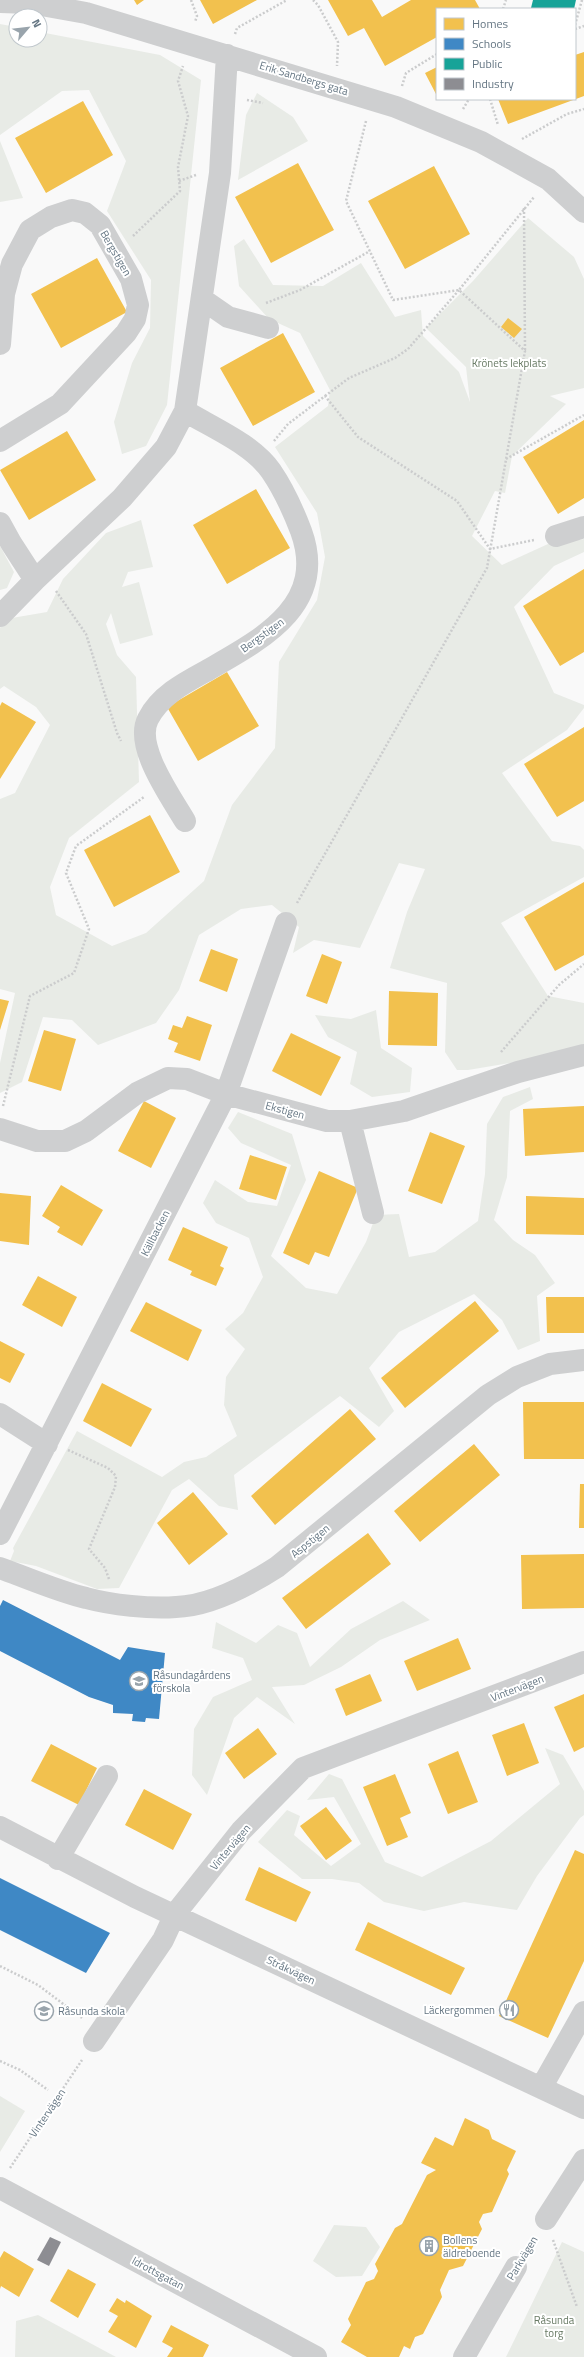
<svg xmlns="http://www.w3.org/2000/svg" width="584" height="2357" viewBox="0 0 584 2357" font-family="'Titillium Web',sans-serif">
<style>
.green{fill:#e8ebe6}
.homes{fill:#f2c14e}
.schools{fill:#3f88c5}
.public{fill:#17a398}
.industry{fill:#8d8d92}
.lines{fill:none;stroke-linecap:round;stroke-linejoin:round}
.path{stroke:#cbcccd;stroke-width:2.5;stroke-dasharray:2 2;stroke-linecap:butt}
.minor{stroke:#cecfd0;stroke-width:22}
.labels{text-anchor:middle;stroke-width:4;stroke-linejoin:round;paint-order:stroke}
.street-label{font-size:11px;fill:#657683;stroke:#fff}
.park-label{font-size:11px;fill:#687a64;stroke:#fff}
.poi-label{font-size:11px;fill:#657683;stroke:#fff;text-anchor:start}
</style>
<rect width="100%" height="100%" fill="#f9f9f9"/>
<path class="green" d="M0 24 16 27V40H40V32L160 55 201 80 167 405 146 446 122 454 114 422 132 363 150 328 151 280 107 211 126 161 89 90 62 91 0 135Z
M257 93 293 117 308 141 238 180 246 115Z
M0 141 23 198 0 202Z
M528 218 574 257 584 279V388L550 396 566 404 512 456 505 493 495 491 472 536 502 565 548 544 584 539V552L554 566 514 607 554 693 584 705V708L567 730 502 773 552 841 580 846 584 850V877L501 923 548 996 584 1003V1051L468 1070H457L445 1052 447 983 390 968 407 912 425 869 399 863 360 948 314 940 293 953 299 927 272 905 241 909 199 935 179 990 156 1023 98 1045 72 1020 43 1017 22 1082 0 1093V1063L15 993 0 989V799L15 793 50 725 36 707 4 686 0 689V628L6 619 47 612 63 579 106 533 141 520 153 567 128 572 122 587 139 582 153 635 120 644 111 613 106 624 117 655 136 677 139 782 69 838 50 887 56 915 112 946 146 933 204 881 232 805 275 748 279 662 317 600 325 557 317 513 275 447 328 406 330 390 300 333 269 319 239 286 234 246 244 239 273 285 323 286 361 263 395 317 421 310 423 336 459 372 470 402 466 367 426 328 473 281Z
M0 546 14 572 7 588 0 590Z
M376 1010 381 1048 412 1068 410 1092 372 1097 350 1084 357 1052 328 1037 315 1015 351 1019Z
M530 1087 533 1099 510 1111 507 1177 494 1220 513 1240 535 1255 555 1283 537 1296 540 1341 518 1350 502 1320 474 1294 399 1332 369 1368 394 1411 379 1427 340 1396 234 1475 238 1510 219 1506 189 1479 172 1490 119 1588 97 1589 36 1566 10 1561 14 1551 13 1548 77 1431 162 1477 184 1462 206 1457 237 1436 224 1405 226 1377 245 1349 225 1329 243 1313 263 1277 249 1238 216 1223 203 1203 215 1180 248 1202 277 1206 291 1165 241 1143 228 1128 238 1112 292 1134 306 1180 271 1256 306 1288 337 1294 366 1242 376 1215 399 1214 409 1257 435 1252 478 1221 485 1174 487 1124 503 1097Z
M403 1601 430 1620 380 1640 341 1667 304 1685 272 1687 295 1724 257 1697 234 1718 207 1795 192 1775 194 1729 213 1697 252 1680 243 1658 212 1648 216 1622 256 1643 278 1625 297 1633 310 1667 351 1629Z
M545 1748 563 1755 584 1791V1815L580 1818 537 1876 517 1910 464 1902 424 1911 384 1902 359 1883 332 1879H302L258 1842 287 1810 300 1816 294 1835 331 1866 361 1844 334 1797 307 1800 329 1774 342 1779 385 1862 422 1877 491 1841 560 1784Z
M0 2096 25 2111 0 2152Z
M334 2225 366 2227 380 2247 362 2276 336 2277 313 2261Z
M562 2242 584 2252V2357H506Z
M38 2315 116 2357H15L16 2321Z"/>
<path class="homes" d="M134 0H144L137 5Z
M200 0H257L213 24Z
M328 0H372L382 17 411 0H475L480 9H437V37L385 66 364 28 348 36Z
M584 52V96L508 124 498 99H575V55Z
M437 67V96L425 73Z
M83 101 113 155 46 193 15 138Z
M298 163 334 230 271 263 235 197Z
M434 166 470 234 405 269 368 201Z
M97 258 127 312 61 348 31 294Z
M508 318 522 329 514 338 501 327Z
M283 333 315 392 253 426 220 368Z
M584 420V498L558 514 523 457Z
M67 431 96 480 29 520 0 470Z
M256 489 290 548 227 584 193 525Z
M584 569V652L560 666 523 606Z
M227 672 259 726 198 761 167 707Z
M2 702 36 722 0 779V706Z
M584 727V801L557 817 524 764Z
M150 815 180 872 114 907 84 850Z
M584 882V955L555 971 524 917Z
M211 949 238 959 227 992 199 981Z
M322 954 342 962 327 1004 306 996Z
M389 991 438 993 437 1046 388 1045Z
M0 999 9 1001 0 1030Z
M187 1016 212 1025 200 1061 174 1052 178 1043 168 1039 173 1025 182 1028Z
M44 1030 76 1039 61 1091 28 1081Z
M291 1033 341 1057 321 1096 272 1071Z
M144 1101 176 1118 151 1168 118 1151Z
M584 1106V1152L525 1156 523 1109Z
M430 1132 465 1146 442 1204 408 1191Z
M250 1155 287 1167 276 1200 239 1189Z
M319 1171 358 1188 329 1257 315 1252 309 1265 283 1253Z
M61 1185 103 1210 82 1246 57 1232 60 1227 42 1216Z
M0 1193 31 1196 29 1245 0 1241Z
M526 1196 584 1198V1235L526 1234Z
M183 1227 228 1247 220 1266 224 1268 216 1286 190 1275 192 1271 168 1260Z
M38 1276 77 1297 62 1327 22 1305Z
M546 1297H584V1333H547Z
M475 1301 499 1331 405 1408 381 1378Z
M146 1302 202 1330 188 1361 130 1331Z
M0 1341 25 1354 10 1383 0 1378Z
M102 1383 152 1409 131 1447 83 1421Z
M523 1402H584V1459H524Z
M350 1409 376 1439 275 1525 251 1496Z
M474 1444 500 1475 420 1542 394 1511Z
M580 1484H584V1528H579Z
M193 1492 228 1534 189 1565 157 1523Z
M368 1533 391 1564 306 1629 282 1598Z
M584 1554V1608L522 1609 521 1555Z
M458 1638 471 1669 417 1691 404 1661Z
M370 1674 382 1701 346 1716 335 1689Z
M584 1694V1747L574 1752 554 1707Z
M524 1723 539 1763 507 1776 492 1735Z
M258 1728 277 1754 244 1779 225 1753Z
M51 1744 97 1768 79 1805 31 1781Z
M458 1751 478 1802 448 1814 428 1764Z
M395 1774 411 1813 400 1818 408 1837 387 1846 363 1787Z
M144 1789 192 1814 173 1850 125 1825Z
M326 1807 352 1841 326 1860 300 1826Z
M575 1850 584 1854V1961L548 2038 499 2016Z
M259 1867 311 1892 296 1922 245 1900Z
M368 1922 465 1968 451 1995 355 1950Z
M465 2118 489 2130 492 2139 516 2151 507 2170 509 2174 492 2212 483 2214 479 2222 482 2229 463 2266 449 2270 440 2290 442 2297 423 2334 415 2337 410 2349 404 2346 399 2357H367L341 2342 351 2325 348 2319 366 2282 374 2279 378 2271 375 2264 395 2228 402 2224 427 2175 436 2170 421 2163 435 2137 453 2146Z
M4 2251 34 2269 19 2297 1 2286 0 2289V2258Z
M68 2269 96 2284 78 2318 50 2301Z
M117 2298 125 2303 126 2300 152 2316 136 2348 108 2332 118 2316 109 2311Z
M171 2325 209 2345 203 2357H167L173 2348 162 2342Z"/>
<path class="schools" d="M3 1600 120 1660 128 1647 165 1653 159 1719 146 1718 145 1722 132 1721 133 1714 113 1713V1705L89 1697 0 1651V1606Z
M0 1878 110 1933 86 1973 0 1930Z"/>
<path class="public" d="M533 0H576L574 9H536L531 8Z"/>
<path class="industry" d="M50 2237 61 2242 49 2266 37 2260Z"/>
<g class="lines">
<path class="path" d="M191 0 197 16 195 22
M313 0 318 5 338 42 337 66
M503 9 506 0
M575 25 582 0
M575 29 584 26
M235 34 237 28 287 0
M402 86 406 73 437 54
M490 99 498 125
M247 100 263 103
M463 109 469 99
M366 121 346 201 393 300 459 290
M522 139 567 114 584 109
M179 181 196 175
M524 208 525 351
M133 236 180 191 178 167 188 116 178 81 183 66
M266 303 300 290 370 251
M325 396 349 378 395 358 408 349 459 290
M274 441 288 424 325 396 358 437 457 501 490 549 534 540
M506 459 584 415
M56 591 86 634 117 733 121 741
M297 903 487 568 525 351 459 290 534 197
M501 1052 559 985 584 964
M3 1106 30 996 74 973 89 929 66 873 76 846 144 797
M68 1450 108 1468 116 1476 115 1487 89 1549 105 1568 109 1579
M0 1966 38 1985 82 2018
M0 2061 20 2070 48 2090
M10 2168 82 2060
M553 2240 577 2307
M528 2247 534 2238"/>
<path class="minor" d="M0 2 30 3 86 13 396 107 481 142 548 179 584 212
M202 299 228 317 268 328
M0 344 4 294 12 264 30 230 51 217 72 210 85 213 100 225 131 279 138 305 135 319 126 333 60 404 0 441
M0 523 11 543 35 580
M556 536 584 527
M0 616 35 580 122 498 166 447 185 411 220 173 227 55
M185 821C171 797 134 746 148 719 160 695 186 682 208 670 262 639 328 605 301 531 293 510 284 490 271 471 252 444 213 428 185 411
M350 1121 373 1213
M0 1129 37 1141H65L86 1131 137 1093 168 1078 187 1079 226 1094 327 1121H350L404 1111 518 1072 584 1055
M0 1414 47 1444
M0 1534 226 1094 286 923
M0 1568C28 1578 57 1591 86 1598 112 1605 150 1609 176 1607 211 1606 249 1585 277 1567L488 1395 517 1377 550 1364 584 1360
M0 1827 135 1897 584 2108
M58 1859 107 1776
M94 2041 163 1940 175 1914 241 1831 303 1768 584 1662
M541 2088 584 2012
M0 2188 316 2357
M546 2219 584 2160
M464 2357 516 2267"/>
</g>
<defs>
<g id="school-ring" transform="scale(1)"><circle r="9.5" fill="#fff" stroke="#99a4ac" stroke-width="1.5"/><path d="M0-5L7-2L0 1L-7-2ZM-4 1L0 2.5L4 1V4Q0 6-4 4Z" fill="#99a4ac"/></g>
<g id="restaurant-ring" transform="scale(1)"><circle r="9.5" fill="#fff" stroke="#99a4ac" stroke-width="1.5"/><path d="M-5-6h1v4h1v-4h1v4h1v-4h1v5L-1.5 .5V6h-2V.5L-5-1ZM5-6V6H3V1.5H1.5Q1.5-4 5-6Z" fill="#99a4ac"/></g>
<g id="building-ring" transform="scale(1)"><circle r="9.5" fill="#fff" stroke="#99a4ac" stroke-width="1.5"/><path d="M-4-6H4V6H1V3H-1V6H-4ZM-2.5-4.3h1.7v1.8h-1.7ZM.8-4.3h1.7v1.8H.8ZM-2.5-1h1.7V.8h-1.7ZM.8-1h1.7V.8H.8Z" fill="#99a4ac"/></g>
</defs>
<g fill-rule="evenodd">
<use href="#school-ring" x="139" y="1681"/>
<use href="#restaurant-ring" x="509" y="2010"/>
<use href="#school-ring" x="44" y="2011"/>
<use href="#building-ring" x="429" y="2246"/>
</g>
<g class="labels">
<g class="street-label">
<text transform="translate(304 78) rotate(17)" y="4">Erik Sandbergs gata</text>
<text transform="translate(116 253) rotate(60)" y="4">Bergstigen</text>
<text transform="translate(262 635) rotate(-36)" y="4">Bergstigen</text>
<text transform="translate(285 1110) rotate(15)" y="4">Ekstigen</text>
<text transform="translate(155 1233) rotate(-63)" y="4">Källbacken</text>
<text transform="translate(310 1541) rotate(-39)" y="4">Aspstigen</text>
<text transform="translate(517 1688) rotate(-21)" y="4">Vintervägen</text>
<text transform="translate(230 1847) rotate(-50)" y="4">Vintervägen</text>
<text transform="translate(291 1970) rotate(25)" y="4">Stråkvägen</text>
<text transform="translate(47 2113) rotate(-56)" y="4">Vintervägen</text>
<text transform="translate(522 2258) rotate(-59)" y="4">Parkvägen</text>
<text transform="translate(158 2273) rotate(28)" y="4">Idrottsgatan</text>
</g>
<g class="park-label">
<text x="509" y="367">Krönets lekplats</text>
<text x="554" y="2324">Råsunda<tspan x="554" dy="13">torg</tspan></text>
</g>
<g class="poi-label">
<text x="153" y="1679">Råsundagårdens<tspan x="153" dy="13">förskola</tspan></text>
<text x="495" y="2014" text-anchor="end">Läckergommen</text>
<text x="58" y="2015">Råsunda skola</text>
<text x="443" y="2244">Bollens<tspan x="443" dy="13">äldreboende</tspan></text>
</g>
</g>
<rect x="436" y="8" width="140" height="92" fill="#ffffff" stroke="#c1c8cd"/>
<rect x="444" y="18" width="20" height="12" fill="#f2c14e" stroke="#c1c8cd"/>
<text x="472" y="28" font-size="12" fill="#657683">Homes</text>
<rect x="444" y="38" width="20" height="12" fill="#3f88c5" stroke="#c1c8cd"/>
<text x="472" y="48" font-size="12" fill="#657683">Schools</text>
<rect x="444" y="58" width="20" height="12" fill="#17a398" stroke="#c1c8cd"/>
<text x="472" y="68" font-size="12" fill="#657683">Public</text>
<rect x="444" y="78" width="20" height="12" fill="#8d8d92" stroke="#c1c8cd"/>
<text x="472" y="88" font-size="12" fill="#657683">Industry</text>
<g transform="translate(28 28) rotate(62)"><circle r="19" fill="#ffffff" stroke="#c1c8cd"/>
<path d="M0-3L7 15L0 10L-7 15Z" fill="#99a4ac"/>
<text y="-6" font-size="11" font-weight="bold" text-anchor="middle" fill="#657683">N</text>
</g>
</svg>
